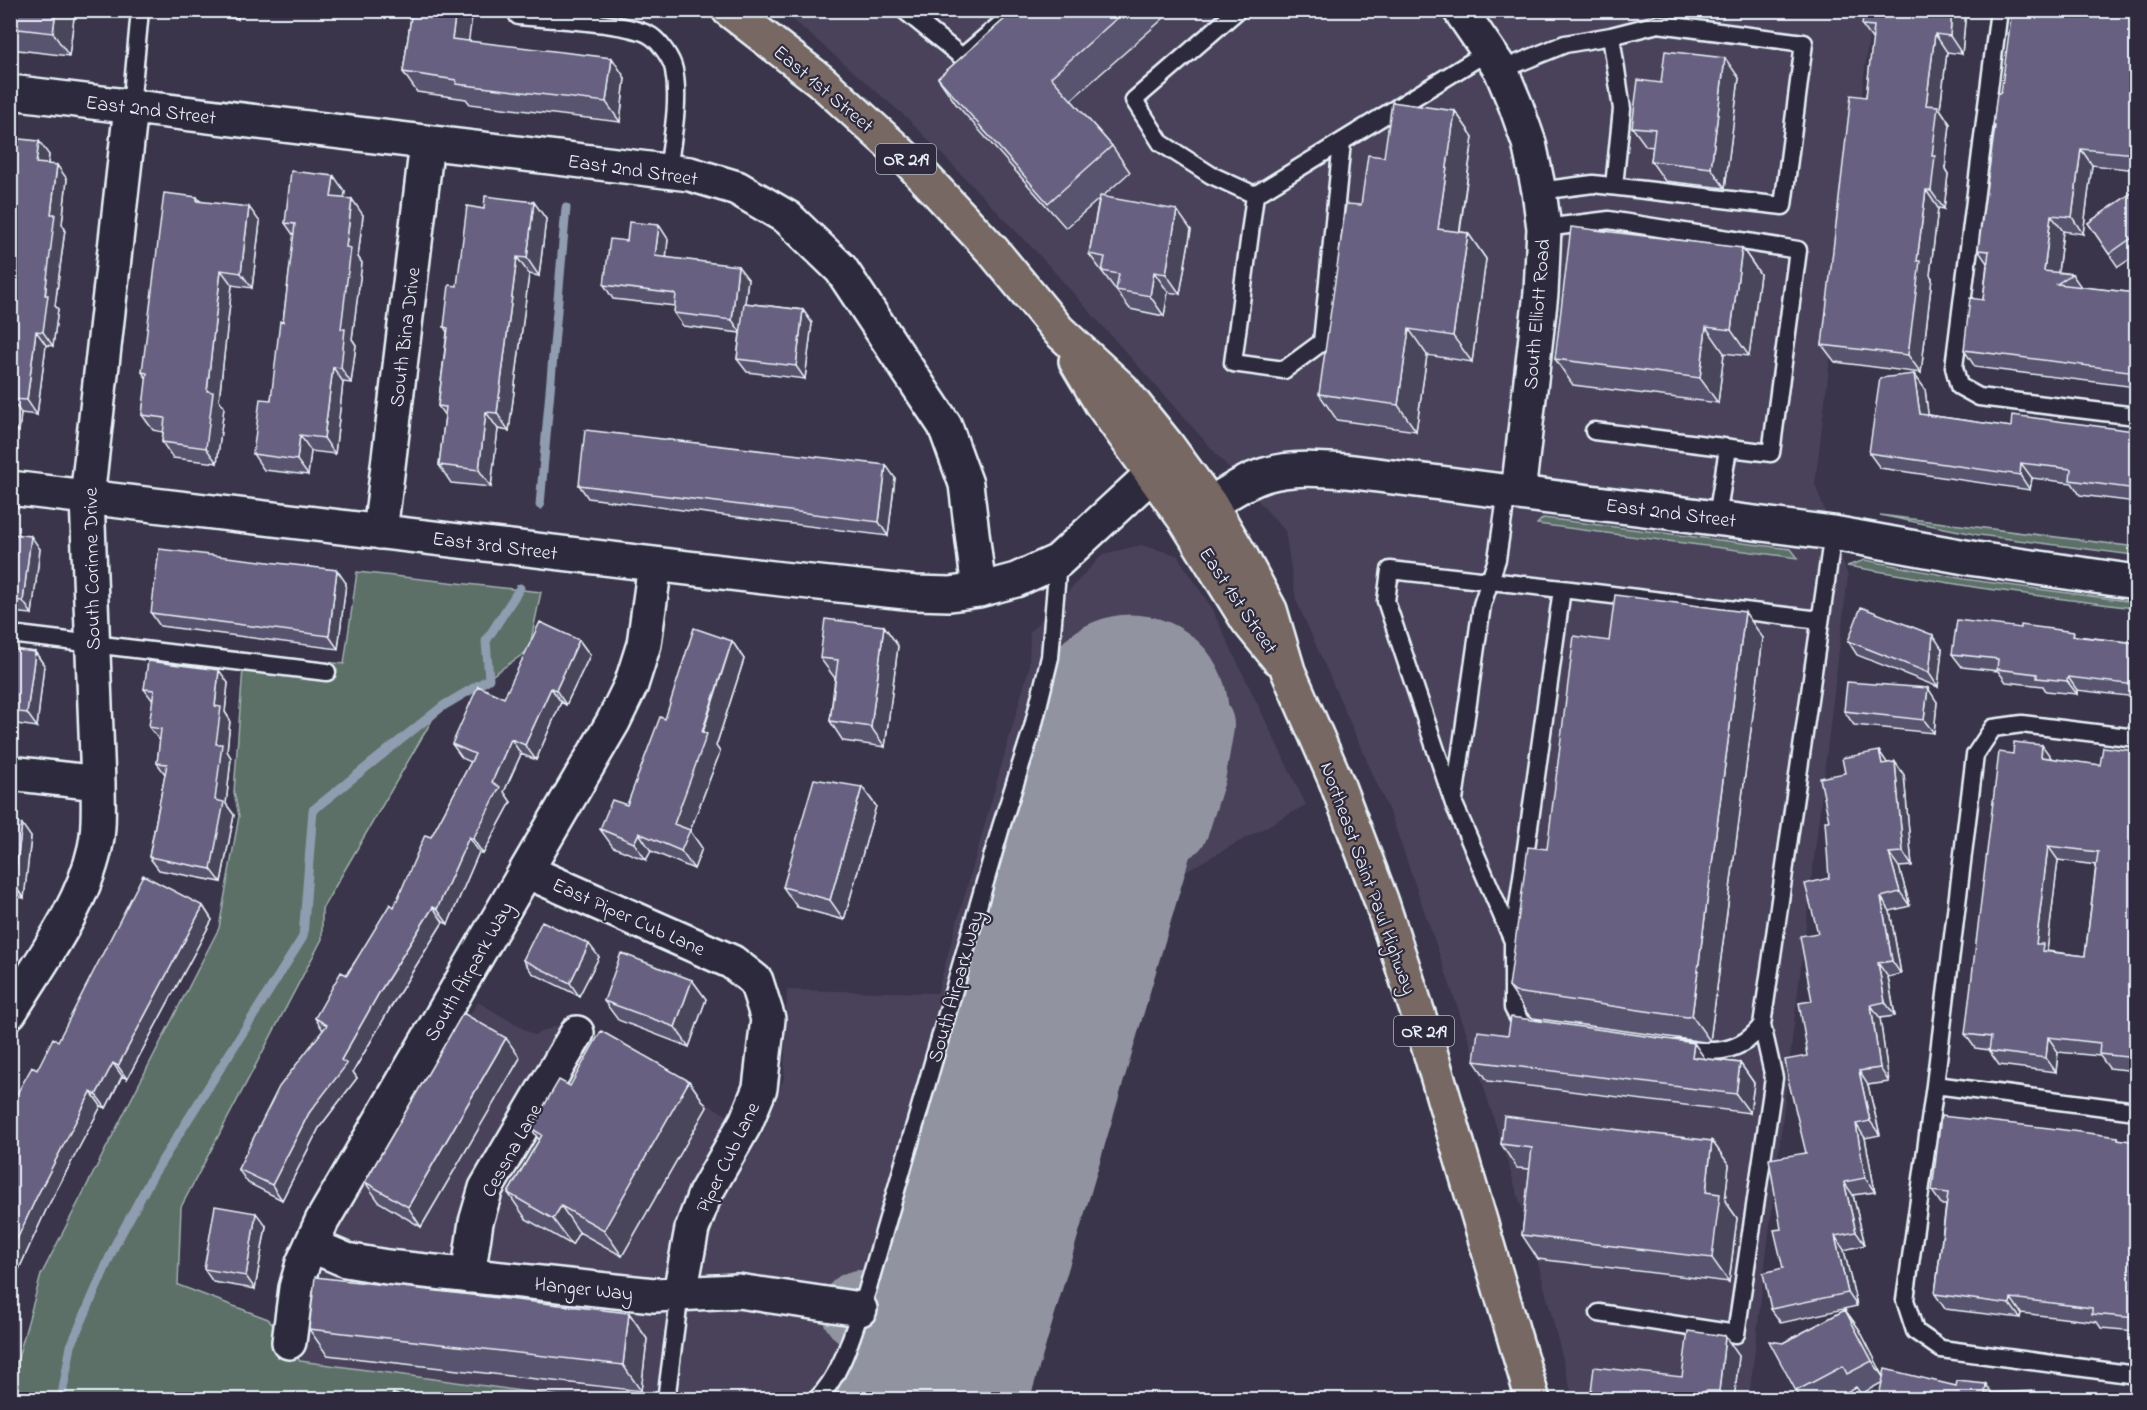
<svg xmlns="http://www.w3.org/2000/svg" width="2147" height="1410" viewBox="0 0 2147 1410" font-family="'Indie Flower',sans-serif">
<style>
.built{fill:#48425a}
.green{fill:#5b6f68;stroke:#a2b0b0;stroke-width:1.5}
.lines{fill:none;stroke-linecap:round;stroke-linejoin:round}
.stream{stroke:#909caf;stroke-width:9}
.taxiway{stroke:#9193a1;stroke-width:78}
.runway{stroke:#9193a1;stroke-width:195}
.lane-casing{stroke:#e8f1f8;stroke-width:21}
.street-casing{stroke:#e8f1f8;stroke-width:38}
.secondary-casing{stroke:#e8f1f8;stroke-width:38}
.primary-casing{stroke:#e8f1f8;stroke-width:38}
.lane{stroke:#2f2a3d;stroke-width:16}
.street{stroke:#2f2a3d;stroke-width:33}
.secondary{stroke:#2f2a3d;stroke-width:33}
.primary{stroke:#776864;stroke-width:33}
.wall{fill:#59536e;stroke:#e8f1f8;stroke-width:1.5;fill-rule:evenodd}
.shaded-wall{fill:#48445a;stroke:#e8f1f8;stroke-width:1.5}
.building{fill:#676180;stroke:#e8f1f8;stroke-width:1.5;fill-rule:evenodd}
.labels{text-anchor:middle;stroke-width:4.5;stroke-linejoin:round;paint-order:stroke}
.shield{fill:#2f2a3d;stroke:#b0b5c0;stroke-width:1.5}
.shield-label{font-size:18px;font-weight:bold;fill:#e8f1f8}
.street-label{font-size:20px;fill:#e8f1f8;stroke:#2f2a3d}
</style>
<rect width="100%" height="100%" fill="#3a354a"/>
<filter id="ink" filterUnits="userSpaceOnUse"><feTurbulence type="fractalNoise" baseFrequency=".0167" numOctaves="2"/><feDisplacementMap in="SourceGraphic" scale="12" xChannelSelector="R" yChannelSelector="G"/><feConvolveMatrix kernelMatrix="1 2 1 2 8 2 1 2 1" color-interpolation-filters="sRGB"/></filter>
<g filter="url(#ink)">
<path class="built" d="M783 11H1872L1815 484 1848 576 1749 1399H1573L1534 1247 1470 1043 1392 818 1296 600 1285 531 1041 257 907 118Z
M1141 545 1177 555 1211 607 1306 805 1162 884 1113 950 980 1399 581 1400 300 1361 314 1290 342 1217 478 1002 534 1035 568 1021 762 1136 784 1078 787 990 937 993 1029 668 1030 632 1103 554Z"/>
<path class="green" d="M1880 515 2136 547V552L2133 555 1979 535Z
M1543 518 1791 549 1798 558 1537 524Z
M1865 560 1964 579 2127 601 2133 608 1980 588 1847 566Z
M357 572 541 592 529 650 435 715 322 909V939L181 1207 178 1285 268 1319 300 1361 581 1399 11 1400V1383L41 1275 219 928 239 816 234 792 244 654 344 664Z"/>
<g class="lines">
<path class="stream" d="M540 505 566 208
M61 1400 71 1346 115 1245 153 1175 303 937 313 810 443 706 489 679 486 641 520 588"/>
<path class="taxiway" d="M1090 849 1144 836 1171 823 1187 772 1195 726 1185 711 1157 703 1131 712
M860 1309 948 1330"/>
<path class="runway" d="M928 1400 1131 712"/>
<g class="lane-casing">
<path id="lane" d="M904 10 962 57 1017 10
M1238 10 1134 100 1161 143 1211 175 1255 195 1489 51
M1999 10 1954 367 1959 386 1979 397 2136 416
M518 16C547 19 630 22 651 36 660 42 672 59 674 70 680 102 672 139 668 171
M1611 36 1622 109 1614 186
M1501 70 1565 44 1611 36 1658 24 1804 43 1783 206 1593 184 1539 191
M131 107 140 10
M1255 195 1233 363 1284 370 1322 342 1342 142
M1544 228 1609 220 1798 250 1771 453 1594 431
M1717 517 1728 449
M10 634 327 672
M2136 738 2022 724 1993 728 1975 755 1935 1085 1905 1300 1915 1331 1941 1349 2136 1375
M1454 800 1482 605 1497 559 1507 491
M1513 941 1454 804 1386 601 1390 570 1562 589
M1537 1029 1521 1023 1513 1008V942L1562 589 1820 620
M1678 1049C1711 1053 1740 1055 1762 1025L1833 533
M1935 1085 2136 1111
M1599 1313 1736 1334 1774 1078 1762 1025
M666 1400 680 1293
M816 1400C844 1373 854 1327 867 1291L1001 827 1033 727 1050 657 1058 561"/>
</g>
<g class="street-casing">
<path id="street" d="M10 92 690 174 737 188 788 218 841 269 945 426 966 484 979 590
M10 488 781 579 915 593 950 594 979 590 1016 580 1058 561 1152 474
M380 532 427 143
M10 773 98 783
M526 871 732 962 756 981 768 1019 760 1088 746 1122 705 1194 692 1229 680 1293
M10 1012C41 961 82 907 95 848 100 827 98 804 98 783L87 498 131 107
M311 1245 346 1260 387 1267 654 1295 738 1291 860 1309
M468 1276 476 1222 486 1188 577 1033
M289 1342 296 1288 303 1263 322 1221 613 722 631 685 644 644 655 564"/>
</g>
<g class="secondary-casing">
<path id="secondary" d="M1460 10 1501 70 1516 106 1529 143 1539 191 1544 228 1541 293 1518 493
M1210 504C1227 494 1245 481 1265 475 1291 467 1319 469 1346 471L1833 533 1976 559 2136 582"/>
</g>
<g class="primary-casing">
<path id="primary" d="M729 10 821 81 910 162 993 251 1059 331 1122 389 1167 445 1210 504 1241 556 1270 610 1288 671 1336 781 1381 900 1426 1038 1533 1400
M1076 361 1101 403 1186 521 1248 621 1278 658"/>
</g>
<use href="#lane" class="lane"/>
<use href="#street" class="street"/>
<use href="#secondary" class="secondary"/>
<use href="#primary" class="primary"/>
</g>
<path class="wall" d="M10 10H75L69 56 10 49Z
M182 10H239L238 19 183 12Z
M412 10H473L468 41 625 78 620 122 470 104 466 99 417 92 403 72Z
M1015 10H1173L1071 100 1112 146 1130 172 1102 197 1191 230 1180 294 1168 292 1164 316 1130 309 1089 254 1099 199 1066 228 956 104 938 78Z
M1511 10H1549L1517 19Z
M1966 10 1962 54 1947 52 1940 109 1950 124 1945 169 1948 174 1944 209 1938 208 1930 275 1932 278 1921 373 1835 362 1822 345 1866 97 1873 40 1862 25Z
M2136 10V170L2092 165 2083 234 2063 231 2058 272 2072 274 2081 287 2136 293V387L1975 367 1964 350 1983 300 1987 263 1978 250 1995 128 1993 126Z
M1739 78 1725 188 1665 181 1651 161 1653 147 1646 146 1632 127 1661 83Z
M1455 111 1473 137 1460 232 1468 233 1486 259 1472 362 1427 355 1416 431 1337 420 1319 394 1361 205 1384 157Z
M10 138 49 155 48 164 67 179 62 224 65 229 55 306 58 309 53 346 46 345 37 415 21 413 19 432 10 431Z
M2136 190V255L2118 267 2088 223Z
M345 192 344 198 363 215 358 257 362 263 352 339 356 345 351 383 343 382 335 454 311 451 308 475 264 470 253 454 271 400 283 322 294 236 285 223Z
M197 197 200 201 260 222 252 288 232 285 219 400 224 407 217 463 173 458 162 442 163 432 153 430 142 415 147 379 142 372Z
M484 209 546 219 539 276 529 274 509 431 498 429 491 487 451 483 439 465 445 416 438 406 447 332 444 327 457 286Z
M668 239 666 257 748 279 745 303 803 310 812 323 805 379 747 372 737 359 740 333 683 326 674 313 675 306 613 299 604 285 627 241Z
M1742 248 1760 274 1749 356 1724 353 1718 403 1573 385 1555 359Z
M1914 374 1925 389 1928 415 2011 427 2136 433V502L2080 495 2072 483 2032 478 2030 490 1880 468 1869 453Z
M895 478 888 536 588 498 579 485Z
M10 534 40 549 32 614 10 612Z
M346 583 338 649 160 626 151 613Z
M884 626 898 646 885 747 843 741 830 721 835 678 834 677 820 658Z
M2077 636 2136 643V697L2077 690V694L2046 691 2043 686 2006 682 1998 671 1962 667 1952 654Z
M1763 638 1710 1041 1705 1042 1533 1018 1527 1013 1509 987 1547 849 1609 641Z
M579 640 590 655 566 705 561 702 536 760 521 754 504 792 511 802 483 854 479 852 448 924 443 922 390 1008 353 1072 357 1078 319 1128 282 1200 248 1183 238 1169 323 1030 315 1018 394 907 471 762 462 758 452 744 504 698Z
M732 641 744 659 716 746 720 752 690 831 702 848 694 869 651 851 646 860 613 847 600 829 627 805 665 719Z
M1848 641 1942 649 1938 687 1857 655Z
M10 649 35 652 44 665 37 727 10 723Z
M228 683 225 712 230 720 227 751 231 758 226 804 234 815 221 882 159 870 149 857 165 774 157 763 160 741 149 727 153 701 144 689Z
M1937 702 1934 733 1854 725 1844 711Z
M1879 751 1887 763 1895 762 1904 775 1912 866 1899 867 1910 906 1890 911 1901 974 1888 977 1895 1016 1880 1018 1889 1082 1868 1085 1880 1135 1865 1138 1875 1192 1853 1195 1865 1245 1844 1250 1857 1306 1781 1323 1771 1309 1783 1268 1781 1229 1806 1153 1807 1056 1818 933 1829 878 1845 773Z
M2136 751V1071L2109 1068 2100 1056 2058 1052 2056 1072 1999 1065 1989 1051V1050L1975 1048 1965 1034 2052 759 2100 765ZM2058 860 2096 865 2085 956 2047 951Z
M862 787 876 806 844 920 797 907 783 887Z
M10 822 31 837 24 898 10 896Z
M203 906 212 920 127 1079 122 1076 106 1108 101 1106 46 1210 18 1271 10 1269V1106L58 1041Z
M599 957 579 996 532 973 523 960Z
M692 980 706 999 689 1047 618 1020 604 1001Z
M1508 1035 1694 1043 1704 1059 1740 1063 1754 1083 1750 1113 1488 1081 1474 1061Z
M520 1058 421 1227 379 1202 365 1182Z
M689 1081 707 1107 622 1256 579 1232 572 1245 526 1219 508 1193 539 1140 531 1128 570 1086Z
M2118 1137 2119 1140 2136 1142V1331L2101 1328 2097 1322 2021 1313 2020 1318 1945 1309 1935 1294 1946 1205H1942L1932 1191Z
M1712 1141 1729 1165 1725 1201 1737 1218 1729 1282 1538 1259 1522 1235 1530 1169 1517 1168 1501 1144Z
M266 1226 255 1289 213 1282 204 1269Z
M1845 1310 1859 1329 1883 1376 1956 1386 1992 1393 1881 1383 1861 1394 1856 1387 1831 1400H1802L1796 1391 1783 1343Z
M629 1313 647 1339 641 1391 327 1355 309 1329Z
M1739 1356 1734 1400H1590L1682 1377Z"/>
<path class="shaded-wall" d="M56 10H75L69 56 53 33Z
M232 10H239L238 19Z
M456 10H473L466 59 452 39Z
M1952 10H1966L1962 54 1950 36Z
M1935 34 1947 52 1940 109 1950 124 1945 169 1948 174 1944 209 1931 191 1932 156 1926 105Z
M612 58 625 78 620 122 606 102Z
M1725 58 1739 78 1725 188 1711 168Z
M1455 111 1473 137 1456 255 1438 229Z
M39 141 49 155 46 177 36 163Z
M2081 149 2092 165 2083 234 2072 217Z
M57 165 67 179 62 224 65 229 55 306 58 309 53 346 43 332 51 214Z
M334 176 345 192 342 212 331 197Z
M1926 190 1938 208 1930 275 1932 278 1921 373 1908 355 1917 261Z
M352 199 363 215 358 257 362 263 352 339 356 345 351 383 341 368V329L346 247Z
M534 202 546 219 539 276 527 258Z
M249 207 260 222 252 288 241 273Z
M1177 210 1191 230 1180 294 1166 274Z
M2051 215 2063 231 2056 288 2044 271Z
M659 225 668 239 665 269 655 256Z
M1468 233 1486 259 1472 362 1453 336Z
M1742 248 1760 274 1749 356 1731 330Z
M517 257 529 274 509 431 497 413Z
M738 266 748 279 741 333 732 320Z
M221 270 232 285 219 400 224 407 217 463 206 448 207 391Z
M1154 272 1168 292 1164 316 1150 296Z
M803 310 812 323 805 379 796 366Z
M1706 327 1724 353 1718 403 1700 378Z
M1409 329 1427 355 1416 431 1398 405Z
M36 331 46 345 37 415 27 400Z
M333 367 343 382 335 454 324 438Z
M1914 374 1925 389 1930 429 1920 414Z
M11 399 21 413 19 432 10 421Z
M486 412 498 429 491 487 479 470Z
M300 435 311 451 308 475 297 460Z
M2021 463 2032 478 2030 490 2020 475Z
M886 465 895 478 888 536 879 522Z
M31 536 40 549 32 614 23 601Z
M337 570 346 583 338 649 329 636Z
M1745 612 1763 638 1710 1041 1692 1016Z
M884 626 898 646 885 747 871 727Z
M1933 635 1942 649 1938 687 1929 673Z
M579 640 590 655 566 705 556 690Z
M732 641 744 659 716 746 720 752 690 831 702 848 694 869 681 851 674 824Z
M35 652 44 665 37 727 27 713Z
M219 670 228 683 225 712 230 720 227 751 231 758 226 804 234 815 221 882 211 869 215 800 216 744 215 706Z
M2068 677 2077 690V694L2067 681Z
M551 688 561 702 536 760 525 745Z
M1928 688 1937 702 1934 733 1924 720Z
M511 739 521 754 504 792 511 802 483 854 473 839 492 782Z
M2042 745 2052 759 2041 757Z
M1879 751 1888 764H1882Z
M1895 762 1904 775 1912 866 1903 852Z
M862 787 876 806 844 920 830 900Z
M22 824 31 837 24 898 14 885Z
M639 833 651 851 646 860 634 843Z
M469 837 479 852 448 924 437 909Z
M2048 846 2058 860 2047 951 2053 959 2052 965 2036 944Z
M1889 853 1899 867 1910 906 1900 892Z
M1881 897 1890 911 1901 974 1892 961Z
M203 906 212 920 127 1079 118 1066Z
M433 907 443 922 390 1008 353 1072 357 1078 319 1128 282 1200 272 1185 309 1113 341 1060 379 993Z
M589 944 599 957 579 996 570 983Z
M1878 963 1888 977 1895 1016 1885 1002Z
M692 980 706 999 689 1047 675 1027Z
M1871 1005 1880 1018 1889 1082 1880 1068Z
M2048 1037 2058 1052 2056 1072 2046 1058Z
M506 1038 520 1058 421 1227 408 1207Z
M1694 1043 1708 1063 1692 1057Z
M113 1063 122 1076 106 1108 96 1095Z
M1740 1063 1754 1083 1750 1113 1736 1094Z
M1859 1071 1868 1085 1880 1135 1870 1121Z
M689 1081 707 1107 622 1256 604 1230Z
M91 1092 101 1106 46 1210 18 1271 10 1261V1254L37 1196Z
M1856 1124 1865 1138 1875 1192 1865 1178Z
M1712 1141 1729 1165 1725 1201 1737 1218 1729 1282 1712 1258 1706 1192Z
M1844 1182 1853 1195 1865 1245 1856 1232Z
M561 1206 579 1232 572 1245 553 1219Z
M256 1213 266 1226 255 1289 246 1276Z
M1835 1236 1844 1250 1857 1306 1848 1293Z
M2011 1298 2021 1313 2020 1318 2010 1304Z
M1845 1310 1859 1329 1886 1381 1872 1361Z
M629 1313 647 1339 641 1391 623 1365Z
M1725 1336 1739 1356 1734 1400H1724L1719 1391Z
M1986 1384 1996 1399 1985 1393Z
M1705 1391 1711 1400H1704Z
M2035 1391 2041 1400H2035Z"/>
<path class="building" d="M10 10H56L53 33 10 28Z
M412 10H456L452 39 612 58 606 102 456 84V80L403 72Z
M1015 10H1126L1051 77 1112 146 1048 203 938 78Z
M1864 10H1952L1950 36 1935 34 1926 105 1938 106 1932 156H1935L1931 191 1926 190 1917 261H1920L1908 355 1822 345 1851 95 1866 97 1874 26 1862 25Z
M2012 10H2136V154L2081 149 2072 217 2051 215 2044 271 2072 274 2057 284 2136 293V372L1964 350 1970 298 1983 300 1989 251 1978 250 1995 126H1993L1997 93H2001Z
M1665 51 1725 58 1711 168 1651 161 1655 129 1632 127 1638 80 1661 83Z
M1392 102 1455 111 1438 229 1468 233 1453 336 1409 329 1398 405 1319 394 1346 204 1361 205 1368 155 1384 157Z
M10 138 39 141 36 163 57 165 51 214H55L45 295H48L43 332 36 331 27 400 11 399 10 402Z
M291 171 334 176 331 197 352 199 346 247 351 248 341 329H345L341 368 333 367 324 438 300 435 297 460 253 454 260 399 271 400 280 321 283 322 295 224 285 223Z
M2136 190V235L2109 254 2088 223Z
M164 193 197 197V201L249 207 241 273 221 270 207 391 213 392 206 448 162 442 165 418 142 415 147 373 142 372Z
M485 196 534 202 527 258 517 257 497 413 486 412 479 470 439 465 446 407 438 406 448 328 444 327 449 285 457 286 467 206 484 209Z
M1100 196 1177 210 1166 274 1154 272 1150 296 1116 290 1119 274 1102 271 1105 257 1089 254Z
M629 222 659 225 655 256 738 266 732 320 674 313 676 294 604 285 610 239 627 241Z
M1571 227 1742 248 1731 330 1706 327 1700 378 1555 359Z
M744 303 803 310 796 366 737 359Z
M1914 374 1920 414 2011 427 2012 415 2134 431V433H2136V489L2070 480 2071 469 2021 463 2020 475 1869 453 1880 378Z
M585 430 886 465 879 522 579 485Z
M10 534 31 536 23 601 10 600Z
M159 549 337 570 329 636 151 613Z
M1615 595 1745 612 1692 1016 1687 1017 1515 992 1509 987 1528 847 1547 849 1574 636 1609 641Z
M1861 607 1933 635 1929 673 1848 641Z
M825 619 884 626 871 727 830 721 838 660 820 658Z
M1957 620 2021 628V625L2074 632 2073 636 2136 643V685L2068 677 2067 681 2037 678V674L1997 669 1998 659 1952 654Z
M540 622 579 640 556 690 551 688 525 745 511 739 492 782 500 787 473 839 469 837 437 909 433 907 379 993 341 1060 347 1064 309 1113 272 1185 238 1169 279 1087 327 1025 315 1018 341 972 347 975 390 904 394 907 425 835 431 837 475 754 452 744 478 686 504 698Z
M694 628 732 641 702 732 707 734 674 824 690 830 681 851 639 833 634 843 600 829 612 800 627 805 660 717 665 719Z
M10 649 35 652 27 713 10 711Z
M148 661 219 670 215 706 221 707 216 744H222L215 800 224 802 211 869 149 857 167 764 157 763 161 729 149 727 154 690 144 689Z
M1847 682 1928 688 1924 720 1844 711Z
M2014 742 2042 745 2041 757 2100 765 2103 747 2136 751V1058L2099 1054 2100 1043 2048 1037 2046 1058 1989 1051 1991 1037 1965 1034 1999 752 2013 754ZM2048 846 2098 852 2085 956 2042 951 2043 944H2036Z
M1879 751 1882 764 1895 762 1903 852 1889 853 1900 892 1881 897 1892 961 1878 963 1885 1002 1871 1005 1880 1068 1859 1071 1870 1121 1856 1124 1865 1178 1844 1182 1856 1232 1835 1236 1848 1293 1771 1309 1763 1273 1783 1268 1774 1230 1781 1229 1769 1159 1806 1153 1789 1083 1785 1060 1807 1056 1806 1050H1807L1799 1003 1812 1001 1800 936 1818 933 1805 884 1829 878 1825 821H1829L1820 778 1845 773 1842 758Z
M814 779 862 787 830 900 783 887Z
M10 822 22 824 14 885 10 884Z
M143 875 203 906 118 1066 113 1063 96 1095 91 1092 37 1196 10 1254V1106L32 1067 37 1070 53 1038 58 1041Z
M542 921 589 944 570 983 523 960Z
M621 953 692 980 675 1027 604 1001Z
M463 1013 506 1038 408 1207 365 1182Z
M1511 1017 1694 1043 1692 1057 1740 1063 1736 1094 1474 1061 1478 1031 1508 1035Z
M601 1031 689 1081 604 1230 561 1206 553 1219 508 1193 542 1135 531 1128 559 1080 570 1086Z
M1504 1116 1712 1141 1706 1192 1720 1194 1712 1258 1522 1235 1532 1148 1501 1144Z
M1941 1116 2049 1128 2118 1137V1139L2136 1142V1318L2092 1314V1308L2011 1298 2010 1304 1935 1294 1948 1193 1932 1191Z
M215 1206 256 1213 246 1276 204 1269Z
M315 1277 629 1313 623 1365 309 1329Z
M1845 1310 1872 1361 1847 1374 1843 1366 1796 1391 1769 1341 1783 1343Z
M1688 1331 1725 1336 1719 1391H1705L1704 1400H1590L1594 1367 1682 1377Z
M1885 1369 1956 1386 1957 1381 1986 1384 1985 1393 2035 1391V1400H1878Z
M393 1393 409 1400H391Z"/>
</g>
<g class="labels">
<g class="shield">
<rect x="876" y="144" width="60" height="30" rx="4.5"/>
<rect x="1394" y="1016" width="60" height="30" rx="4.5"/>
</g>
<g class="shield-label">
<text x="906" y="165">OR 219</text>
<text x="1424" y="1037">OR 219</text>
</g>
<g class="street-label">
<text transform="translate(824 88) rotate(40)" y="7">East 1st Street</text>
<text transform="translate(151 109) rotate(7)" y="7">East 2nd Street</text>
<text transform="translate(633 169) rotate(8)" y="7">East 2nd Street</text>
<text transform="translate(1536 314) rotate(-85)" y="7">South Elliott Road</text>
<text transform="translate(404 337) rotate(-83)" y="7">South Bina Drive</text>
<text transform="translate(1671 512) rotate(7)" y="7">East 2nd Street</text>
<text transform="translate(495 545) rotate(7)" y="7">East 3rd Street</text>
<text transform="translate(91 569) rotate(-91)" y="7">South Corinne Drive</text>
<text transform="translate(1239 600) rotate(56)" y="7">East 1st Street</text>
<text transform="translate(1369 878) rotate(70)" y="7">Northeast Saint Paul Highway</text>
<text transform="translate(629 916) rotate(24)" y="7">East Piper Cub Lane</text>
<text transform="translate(468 971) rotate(-60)" y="7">South Airpark Way</text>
<text transform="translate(955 986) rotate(-74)" y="7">South Airpark Way</text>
<text transform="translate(511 1150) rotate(-61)" y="7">Cessna Lane</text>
<text transform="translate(727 1157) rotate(-64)" y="7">Piper Cub Lane</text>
<text transform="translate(584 1288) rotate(6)" y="7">Hanger Way</text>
</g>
</g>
<rect width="2147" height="1410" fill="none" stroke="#2f2a3d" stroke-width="36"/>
<rect x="18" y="18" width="2111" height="1374" fill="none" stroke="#e8f1f8" stroke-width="2" filter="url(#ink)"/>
</svg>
